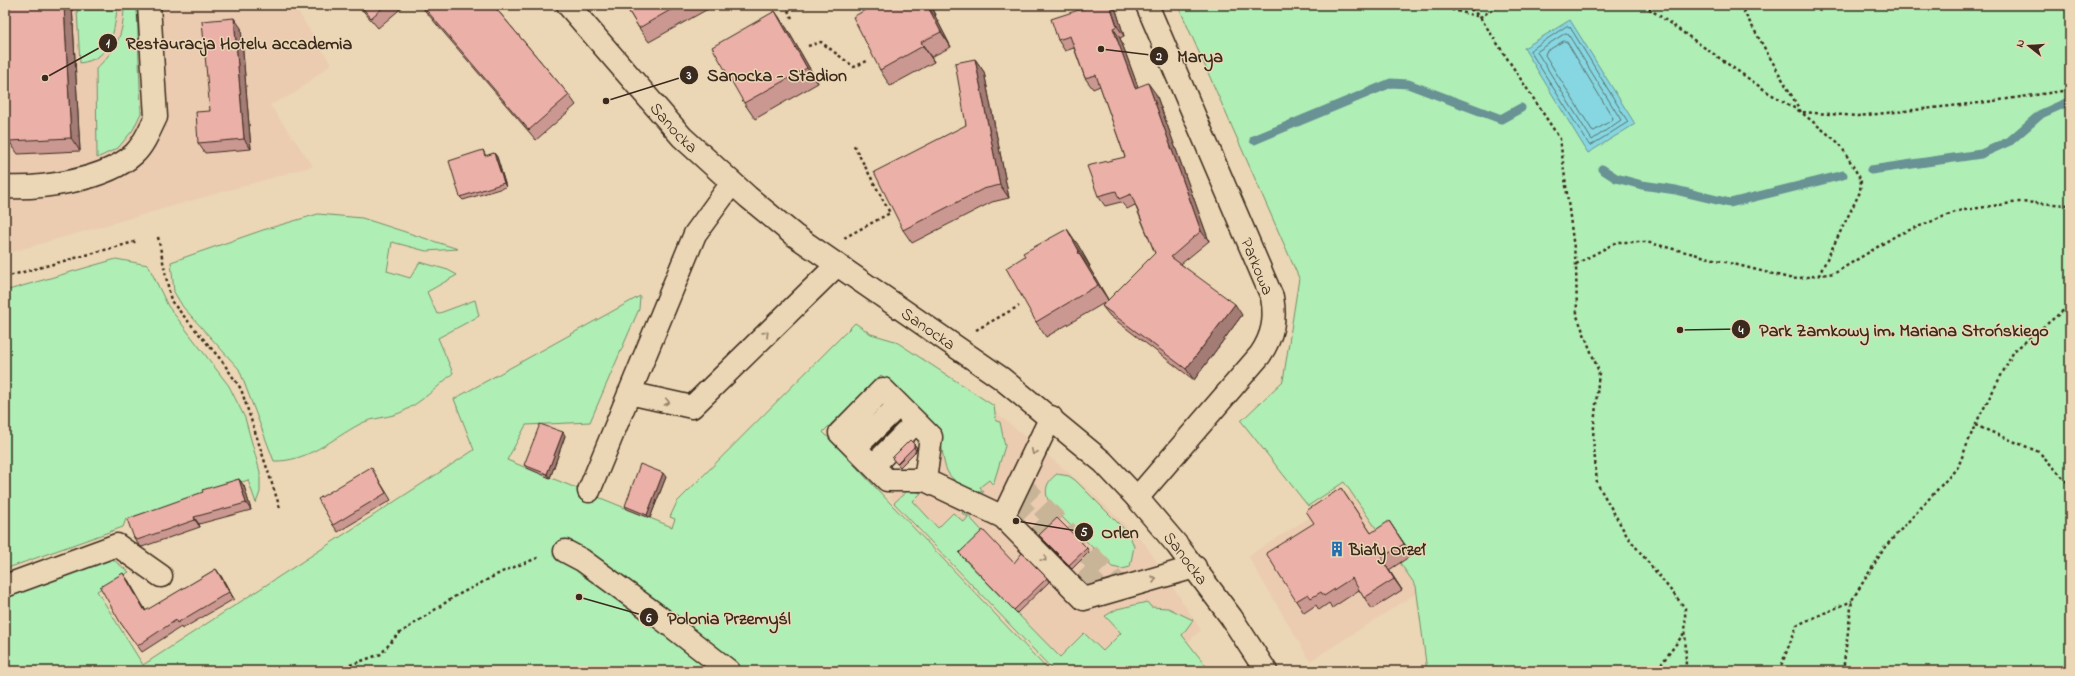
<svg xmlns="http://www.w3.org/2000/svg" width="2075" height="676" viewBox="0 0 2075 676" font-family="'Indie Flower',sans-serif">
<style>
.built{fill:#ebccb1}
.green{fill:#afeeb5;stroke:#758c6a}
.water{fill:#86d7e1;stroke:#689293}
.lines{fill:none;stroke-linecap:round;stroke-linejoin:round}
.shore{stroke:#596f6c;stroke-width:1}
.stream{stroke:#689293;stroke-width:9}
.minor-tunnel{stroke:#c8b497;stroke-width:22;stroke-dasharray:22 11;stroke-linecap:butt}
.minor-casing{stroke:#3b2a1e;stroke-width:25}
.major-casing{stroke:#3b2a1e;stroke-width:25}
.path{stroke:#3b2a1e;stroke-width:2.5;stroke-dasharray:3 3;stroke-linecap:butt}
.minor{stroke:#ebd7b5;stroke-width:22}
.major{stroke:#ebd7b5;stroke-width:22}
.wall{fill:#ca9891;stroke:#3b2a1e}
.shaded-wall{fill:#a47c76;stroke:#3b2a1e}
.building{fill:#ebb1a9;stroke:#3b2a1e}
.oneway{stroke:#93806a}
.labels{text-anchor:middle;stroke-width:3;stroke-linejoin:round;paint-order:stroke}
.street-label{font-size:17px;fill:#3b2a1e;stroke:#ebd7b5}
.poi-label{font-size:17px;font-weight:bold;fill:#3b2a1e;stroke:#ebd7b5;text-anchor:start}
.leader{fill:none;stroke:#3b2a1e;stroke-width:1.5}
.callout-dot{fill:#3b2a1e;stroke:#ebd7b5;stroke-width:1.5}
.mark-label{font-size:12px;text-anchor:middle;font-weight:bold;fill:#fff}
.callout-label{font-size:18px;text-anchor:middle;font-weight:bold;fill:#3b2a1e;stroke:#ebd7b5;stroke-width:3;stroke-linejoin:round;paint-order:stroke}
</style>
<rect width="100%" height="100%" fill="#ebd7b5"/>
<filter id="ink" filterUnits="userSpaceOnUse"><feTurbulence type="fractalNoise" baseFrequency=".025" numOctaves="2"/><feDisplacementMap in="SourceGraphic" scale="8" xChannelSelector="R" yChannelSelector="G"/><feConvolveMatrix kernelMatrix="1 2 1 2 8 2 1 2 1" color-interpolation-filters="sRGB"/></filter>
<g filter="url(#ink)">
<path class="built" d="M5 5H294L331 64 295 93 270 105 313 166 5 254Z
M987 405 1087 488 1145 544 1201 630 1157 671H1055L889 497Z
M1355 489 1425 588 1310 661 1248 556Z"/>
<path class="green" d="M1178 5H2070V671H1427L1416 586 1344 482 1308 506 1241 421 1283 381 1299 278Z
M124 8 137 9 141 113 133 130 118 148 97 158 96 69C116 49 123 37 124 8Z
M77 10H117C113 37 111 58 80 63Z
M318 214 362 218 458 249 426 251 392 242 387 271 410 278 420 262 448 270 457 275 427 292 437 314 475 300 479 316 438 338 453 373C439 386 421 402 404 411 391 418 373 417 360 424 332 439 307 462 274 461L239 369 183 307 174 292 171 262 263 230Z
M116 259 148 265 168 306 229 386 245 418 260 472V492L256 503 248 480 126 519 123 527 5 569V291Z
M640 296 639 309 590 422 526 425 507 460 672 527 675 519 670 517 677 502 855 323 871 334 895 341 994 406 996 421 1000 422 1005 446 993 485 989 480 980 487 984 492H982C976 491 970 488 964 486 935 473 949 450 934 425L881 375 823 432 1049 671H5V597L111 558 129 572 97 591 143 665 474 450 454 399Z
M1057 474 1069 476 1075 480 1129 534 1134 546 1130 567 1122 569 1112 567 1051 506C1044 494 1044 483 1057 474Z
M909 489 921 493 913 501 938 528 953 513 964 522 968 517 962 513 964 511 985 534 962 557 1060 657 1084 633 1103 651 1121 633 1105 616 1117 609 1147 602 1151 607 1168 608 1193 620 1182 635 1210 671H1054L894 503Z"/>
<path class="water" d="M1570 20 1635 124 1588 153 1524 48Z"/>
<g class="lines">
<path class="shore" d="M1567 26 1570 27 1628 122 1590 146 1530 51Z
M1566 33 1568 34 1621 120 1592 140 1537 52Z
M1564 41 1567 42 1613 118 1612 120 1594 131 1592 130 1545 55 1546 52Z"/>
<path class="stream" d="M1254 140 1391 83 1408 84 1501 119 1521 108
M1602 169 1616 178 1642 185 1676 190 1730 203 1843 175
M1871 170 1981 154 2010 141 2041 114 2070 101"/>
<path class="minor-tunnel" d="M1019 483 1122 589
M1012 500 1104 594"/>
<g class="minor-casing">
<path id="minor" d="M5 187C41 189 106 180 134 154 144 145 150 129 156 117L149 5
M629 393 692 407 837 265
M1051 417 1003 517 1084 599 1195 567
M855 448 899 405
M873 466 916 422
M925 480 931 437 883 389 840 433 887 480H925L1003 517
M589 491 695 234 732 183
M1137 498 1260 355C1273 336 1276 319 1272 297L1147 5
M565 551 582 560 657 615 729 671
M5 586 117 545 161 576"/>
</g>
<g class="major-casing">
<g id="major">
<path id="s1" d="M568 5 682 137 748 197 794 235 1001 378 1103 462 1137 498 1177 545 1231 617 1266 671"/>
</g>
</g>
<path class="path" d="M785 5 792 18
M1434 5 1480 17 1560 139 1576 264 1577 316 1599 372 1593 437 1597 483 1627 536 1685 608 1686 671
M1466 5 1480 17 1501 5
M1644 5 1769 93 1801 112 1858 116 1979 103 2070 90
M1740 5 1801 112 1840 144 1861 180 1860 192 1819 275
M808 46 821 42 854 67 867 61
M158 237 171 301 222 361 241 389 280 508
M844 238 890 213 853 144
M1576 264 1617 242H1646L1793 279 1835 273 1897 235 1958 211 2019 202 2070 205
M5 277 138 241
M976 330 1019 306
M1975 425 2039 452 2070 485
M333 671 381 654 397 635 454 597 504 571 540 557
M1662 671V663L1685 632
M1782 671 1781 666 1797 625 1852 601
M1843 671 1852 600 1885 547 1958 467 1975 425 2014 351 2070 305"/>
<use href="#minor" class="minor"/>
<use href="#major" class="major"/>
</g>
<path class="wall" d="M5 5H72L80 151 18 154 9 141Z
M358 5H405L378 28Z
M420 5H493L569 95 576 105 536 140Z
M625 5H715L649 42 639 28Z
M872 5H931L936 15 935 16 951 47 931 57 934 62 890 86 880 70 872 6Z
M1116 10 1124 36 1120 38 1138 87 1156 94 1209 241 1181 264 1242 315 1194 380 1110 316 1102 306 1106 302 1046 337 1036 322 1067 229 1078 245 1090 266 1089 267 1108 300 1155 253 1135 205 1127 209 1121 202 1105 206 1098 196 1125 157 1100 86 1093 89 1085 78 1074 48 1065 51 1058 40Z
M786 27 818 83 755 119 744 103Z
M241 28 251 149 205 153 198 143 210 111Z
M975 59 984 72 1009 198 992 202 912 243 903 230 966 125Z
M483 150 486 156 494 153 497 157 506 187 463 200 460 197Z
M563 432 565 436 550 478 527 468 524 465Z
M914 444 917 448 916 451 900 467 892 458Z
M371 467 391 500 338 532 333 525Z
M666 477 650 518 627 509 625 506Z
M239 479 244 486 251 510 199 524 200 527 142 547 139 545 134 538 203 492Z
M1341 488 1371 533H1397L1412 555 1389 570 1402 590 1372 609 1359 590 1332 608 1329 603 1319 610 1316 605 1304 613 1296 601 1314 523Z
M1039 535 1087 548 1089 552 1072 569 1042 539Z
M959 553 1014 563 1047 578 1049 582 1017 613 962 556Z
M216 569 221 576 234 599 182 629 181 627 142 652 120 622 128 580 146 611Z"/>
<path class="shaded-wall" d="M64 5H72L80 151 71 138Z
M927 5 935 16 951 47 941 32Z
M930 5H931L936 15Z
M1110 5H1112L1116 10 1124 36 1117 26Z
M775 11 786 27 818 83 807 68Z
M234 18 241 28 251 149 244 139Z
M1113 28 1120 38 1142 98 1135 88Z
M921 42 931 57 934 62 923 46Z
M975 59 984 72 1009 198 1000 185Z
M1148 83 1156 94 1209 241 1201 231Z
M494 153 497 157 506 187 504 183Z
M1067 229 1078 245 1090 266 1079 251Z
M1078 252 1089 267 1109 301 1098 285Z
M1235 304 1242 315 1194 380 1186 369Z
M563 432 565 436 550 478 547 474Z
M914 444 917 448 916 451 914 447Z
M663 473 666 477 650 518 647 515Z
M239 479 244 486 251 510 246 503Z
M194 517 199 524 200 527 195 520Z
M1389 521 1397 533 1412 555 1404 544Z
M1381 558 1389 570 1402 590 1394 579Z
M216 569 221 576 234 599 229 592Z
M123 573 128 580 150 618 145 611Z"/>
<path class="building" d="M5 5H64L71 138 9 141 5 76Z
M360 5H386L371 18Z
M422 5H493L569 95 529 130Z
M625 5H679L639 28Z
M872 5H927L941 32 921 42 923 46 880 70 853 17 872 6Z
M1094 5H1110L1117 26 1113 28 1135 88 1148 83 1201 231 1171 257 1235 304 1186 369 1102 306 1155 253 1131 194 1119 199 1116 191 1098 196 1087 166 1125 157 1096 75 1085 78 1070 36 1058 40 1051 19Z
M775 11 807 68 744 103 712 47Z
M234 18 244 139 198 143 196 112 210 111 202 21Z
M975 59 1000 185 983 189 903 230 874 172 966 125 955 63Z
M483 150 485 156 494 153 504 183 460 197 449 161Z
M1067 229 1079 251 1078 252 1098 285 1036 322 1006 268 1025 256 1023 253Z
M540 424 563 432 547 474 524 465Z
M910 440 914 444V447L897 464 892 458Z
M640 464 663 473 647 515 625 506Z
M371 467 386 493 333 525 318 499Z
M239 479 246 503 194 517 195 520 137 540 134 538 127 519 203 492 202 490Z
M1341 488 1371 533 1389 521 1404 544 1381 558 1394 579 1364 598 1352 578 1324 596 1321 592 1311 598 1308 594 1296 601 1266 553 1314 523 1306 511Z
M1057 518 1087 548 1069 565 1039 535Z
M983 530 1014 563 1022 553 1047 578 1014 610 959 553Z
M216 569 229 592 177 623 176 620 137 646 120 622 100 587 123 573 145 611Z
M1372 667 1375 671H1365Z"/>
<defs><path id="oneway-chevron" d="M-2-3.5L2.5 0L-2 3.5" fill="none" stroke-width="1.6" stroke-linecap="round" stroke-linejoin="round"/></defs>
<g class="oneway">
<use href="#oneway-chevron" transform="translate(766 334) rotate(-44)"/>
<use href="#oneway-chevron" transform="translate(667 402) rotate(12)"/>
<use href="#oneway-chevron" transform="translate(1034 452) rotate(115)"/>
<use href="#oneway-chevron" transform="translate(1044 559) rotate(46)"/>
<use href="#oneway-chevron" transform="translate(1154 579) rotate(-16)"/>
</g>
</g>
<defs>
<g id="building-bare" transform="scale(1.2)"><path d="M-4-6H4V6H1V3H-1V6H-4ZM-2.5-4.3h1.7v1.8h-1.7ZM.8-4.3h1.7v1.8H.8ZM-2.5-1h1.7V.8h-1.7ZM.8-1h1.7V.8H.8Z" fill="#1f6fb2" stroke="#ebd7b5" stroke-width="2.5" paint-order="stroke"/></g>
</defs>
<g fill-rule="evenodd">
<use href="#building-bare" x="1337" y="549"/>
</g>
<g class="labels">
<g class="street-label">
<text dy="6" stroke="none"><textPath href="#s1" startOffset="162">Sanocka</textPath></text>
<text transform="translate(1258 266) rotate(67)" y="6">Parkowa</text>
<text dy="6" stroke="none"><textPath href="#s1" startOffset="487">Sanocka</textPath></text>
<text dy="6" stroke="none"><textPath href="#s1" startOffset="834">Sanocka</textPath></text>
</g>
<g class="poi-label">
<text x="1349" y="555">Biały Orzeł</text>
</g>
</g>
<path class="leader" d="M45 78L108 43M1101 49L1159 56M606 101L689 75M1680 330L1741 329M1016 521L1084 532M579 597L649 617"/>
<g class="callout-dot">
<circle cx="45" cy="78" r="4"/>
<circle cx="1101" cy="49" r="4"/>
<circle cx="606" cy="101" r="4"/>
<circle cx="1680" cy="330" r="4"/>
<circle cx="1016" cy="521" r="4"/>
<circle cx="579" cy="597" r="4"/>
<circle cx="108" cy="43" r="10"/>
<circle cx="1159" cy="56" r="10"/>
<circle cx="689" cy="75" r="10"/>
<circle cx="1741" cy="329" r="10"/>
<circle cx="1084" cy="532" r="10"/>
<circle cx="649" cy="617" r="10"/>
</g>
<g class="mark-label">
<text x="108" y="47">1</text>
<text x="1159" y="60">2</text>
<text x="689" y="79">3</text>
<text x="1741" y="334">4</text>
<text x="1084" y="536">5</text>
<text x="649" y="622">6</text>
</g>
<g class="callout-label">
<text x="239" y="49">Restauracja Hotelu accademia</text>
<text x="1200" y="62">Marya</text>
<text x="777" y="81">Sanocka - Stadion</text>
<text x="1904" y="336">Park Zamkowy im. Mariana Strońskiego</text>
<text x="1120" y="538">Orlen</text>
<text x="729" y="624">Polonia Przemyśl</text>
</g>
<rect width="2075" height="676" fill="none" stroke="#ebd7b5" stroke-width="20"/>
<rect x="10" y="10" width="2055" height="656" fill="none" stroke="#3b2a1e" stroke-width="1.5" filter="url(#ink)"/>
<g transform="translate(2029 46) rotate(287)" stroke="#ebd7b5" stroke-width="3" paint-order="stroke">
<path d="M0-3L7 15L0 10L-7 15Z" fill="#3b2a1e"/>
<text y="-6" font-size="11" font-weight="bold" text-anchor="middle" fill="#3b2a1e">N</text>
</g>
</svg>
